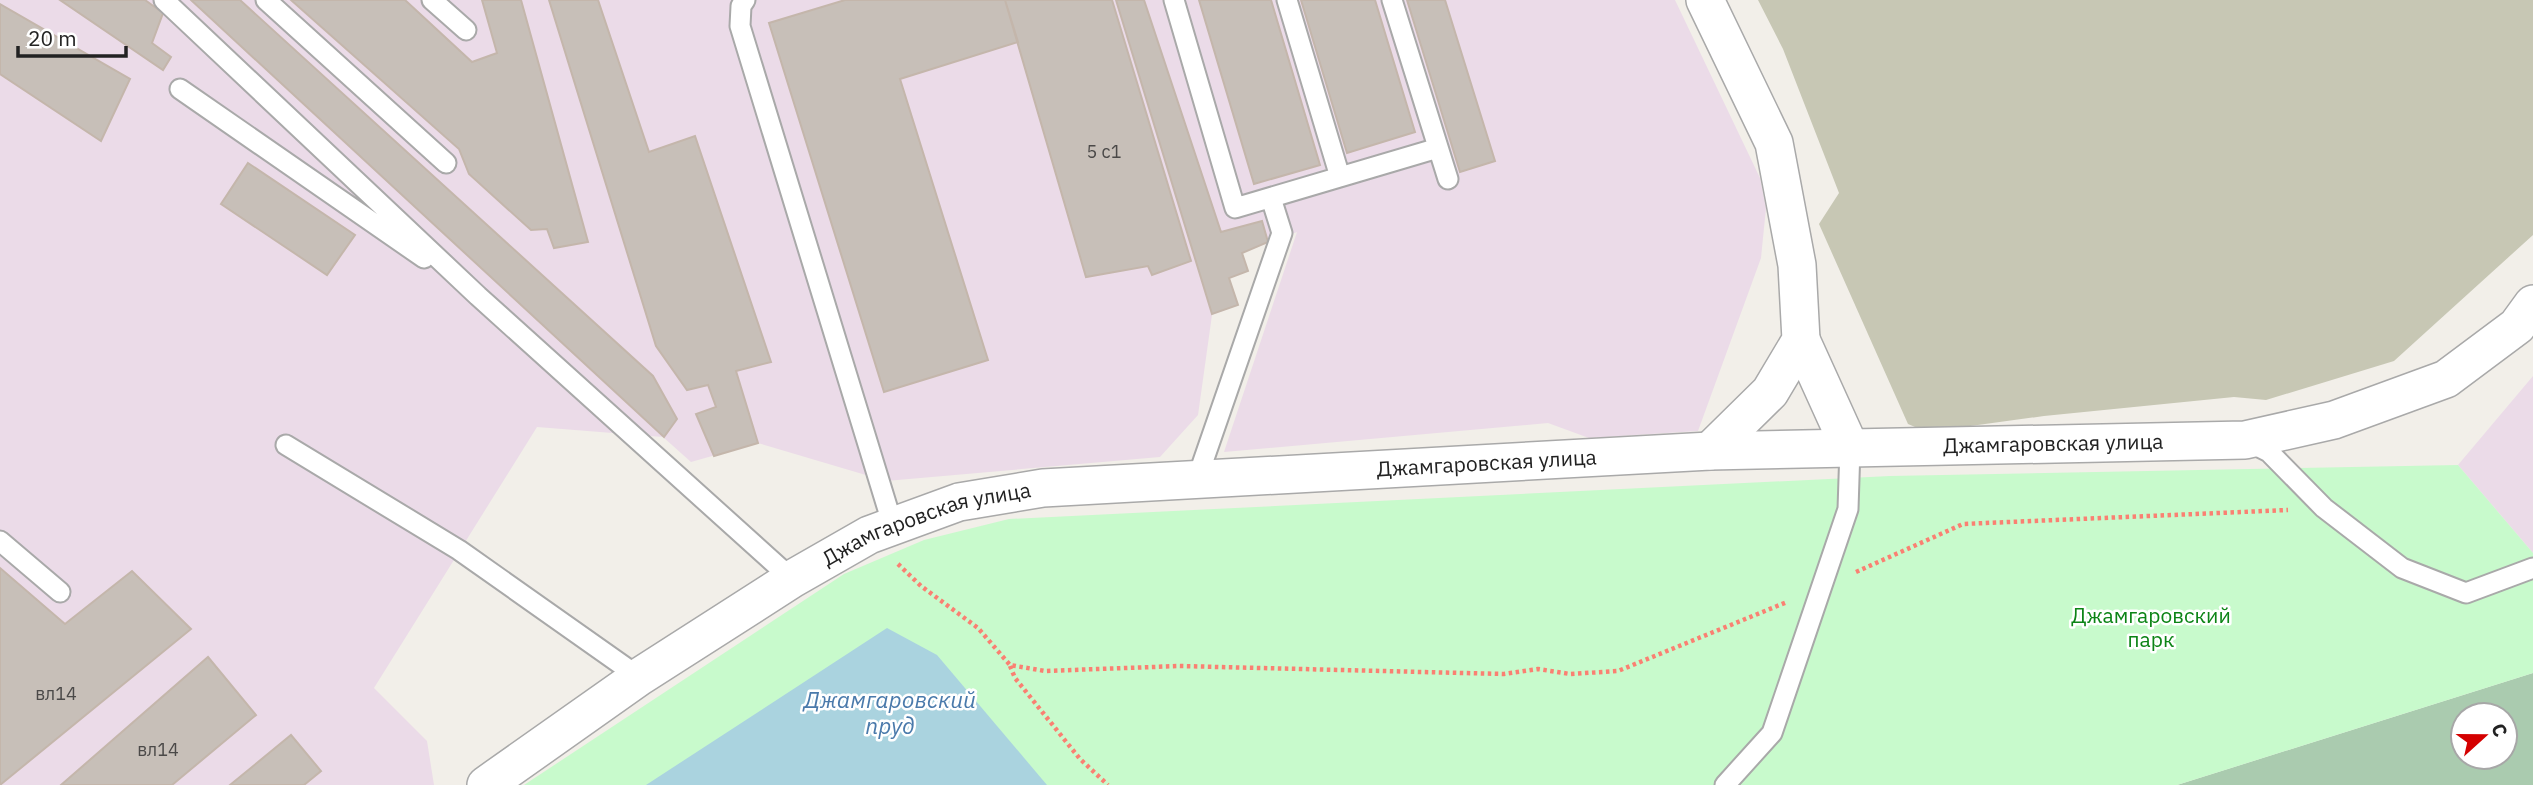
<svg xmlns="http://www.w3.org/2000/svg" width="2533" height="785" viewBox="0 0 2533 785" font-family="'IBM Plex Sans',sans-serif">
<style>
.industrial{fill:#ebdbe8}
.construction{fill:#c7c7b4}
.cemetery{fill:#aacbaf;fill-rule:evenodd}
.park{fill:#c8facc}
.water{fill:#aad3df}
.building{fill:#c7bfb8;stroke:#c4b6ab;stroke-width:2}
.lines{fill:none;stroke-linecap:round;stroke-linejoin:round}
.service-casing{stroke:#a9a9a9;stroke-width:23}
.minor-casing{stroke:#a9a9a9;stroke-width:40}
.path{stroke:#fa8072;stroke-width:4.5;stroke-dasharray:3.5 3.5;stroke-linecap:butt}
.service{stroke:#fff;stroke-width:19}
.minor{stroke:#fff;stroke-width:37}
.labels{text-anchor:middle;stroke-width:5;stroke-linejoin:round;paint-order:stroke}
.number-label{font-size:18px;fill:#4b4948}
.street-label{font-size:21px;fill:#222;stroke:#fff}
.park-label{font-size:21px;fill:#0c8416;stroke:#fff}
.water-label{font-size:23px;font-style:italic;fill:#4a7aab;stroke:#fff}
</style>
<rect width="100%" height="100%" fill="#f2efe9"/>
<path class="industrial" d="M0 0H1675L1760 178 1766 208 1761 258 1698 431 1589 438 1548 423 1224 452 1297 232 1242 253 1248 271 1229 278 1238 305 1212 315 1198 415 1160 457 886 481 758 443 691 462 663 437 537 427 374 688 427 741 434 785H0Z
M2533 376V553L2458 465Z"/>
<path class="construction" d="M1758 0H2533V235L2394 361 2266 400 2234 397 2044 416 1927 432 1908 424 1819 224 1839 193 1783 49Z"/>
<path class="cemetery" d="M2533 673V785H2177ZM2463 715H2505V757H2463Z"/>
<path class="park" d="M2458 465 2533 553V673L2177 785H524L844 574 924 540 1009 519 1890 476Z"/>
<path class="water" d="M887 628 937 655 1047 785H646Z"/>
<path class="building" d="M60 0H145L163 13 152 43 171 57 163 70Z
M191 0H240L653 376 677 419 664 437Z
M291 0H405L472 62 497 53 482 0H521L588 242 554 248 547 229 531 230 469 174 459 149Z
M549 0H598L649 152 695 136 771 362 736 371 758 443 714 456 696 414 716 407 708 385 687 390 656 346Z
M845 0H1005L1018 42 900 79 988 360 884 392 769 23Z
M1005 0H1112L1191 261 1152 275 1148 266 1086 277Z
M1116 0H1144L1221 232 1262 221 1268 242 1242 253 1248 271 1229 278 1238 305 1212 314Z
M1199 0H1271L1320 165 1254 184Z
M1301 0H1375L1415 132 1347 153Z
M1407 0H1445L1495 161 1460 172Z
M0 4 130 79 101 141 0 74Z
M248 163 355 235 327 275 221 204Z
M0 568 65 624 132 571 191 629 0 785Z
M208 657 256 715 172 785H61Z
M291 735 321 771 304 785H230Z"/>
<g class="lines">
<g class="service-casing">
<path id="service" d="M164 0 478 296 792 579
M266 0 446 163
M432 0 466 30
M745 0 741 6 740 26 893 526
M1174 0 1235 208 1438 148
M1287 0 1340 177
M1392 0 1448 179
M180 89 424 258
M2249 442 2269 452 2324 508 2402 568 2466 593 2533 568
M286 445 459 550 639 677
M1197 479 1282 233 1271 198
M0 541 60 592
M1725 785 1772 733 1848 509 1850 448"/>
</g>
<g class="minor-casing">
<g id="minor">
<path d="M1705 0 1774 143 1797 265 1801 340 1770 392 1710 451"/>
<path d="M1801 340 1850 448"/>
<path id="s1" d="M486 785 639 677 792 579 869 535 959 502 1043 488 1710 451 2245 440 2334 420 2446 379 2517 326 2533 304"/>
</g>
</g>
<path class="path" d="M898 564 921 586 978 628 1010 665 1045 671 1179 666 1504 674 1538 669 1570 674 1618 671 1787 602
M1856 572 1963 524 2288 510
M1010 666 1015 678 1080 759 1108 785"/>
<use href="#service" class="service"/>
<use href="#minor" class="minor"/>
</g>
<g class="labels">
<g class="number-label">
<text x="1104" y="158">5 с1</text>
<text x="56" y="700">вл14</text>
<text x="158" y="756">вл14</text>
</g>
<g class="street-label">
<text dy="7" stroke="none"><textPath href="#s1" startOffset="1650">Джамгаровская улица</textPath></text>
<text dy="7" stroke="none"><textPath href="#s1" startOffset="1083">Джамгаровская улица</textPath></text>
<text dy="7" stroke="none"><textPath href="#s1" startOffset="516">Джамгаровская улица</textPath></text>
</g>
<g class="park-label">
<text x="2151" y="623">Джамгаровский<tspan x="2151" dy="24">парк</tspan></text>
</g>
<g class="water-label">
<text x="890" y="708">Джамгаровский<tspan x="890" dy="26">пруд</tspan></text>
</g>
</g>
<g transform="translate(2484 736) rotate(69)"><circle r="33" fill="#ffffff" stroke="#a7a7a7" stroke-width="2"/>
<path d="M0-5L12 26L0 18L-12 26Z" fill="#d40000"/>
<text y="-10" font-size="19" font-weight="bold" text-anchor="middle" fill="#222222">С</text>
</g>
<path d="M18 46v10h108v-10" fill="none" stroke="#222222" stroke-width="3.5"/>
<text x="28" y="46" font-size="21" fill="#222222" stroke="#ffffff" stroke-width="5" paint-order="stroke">20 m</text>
</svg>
